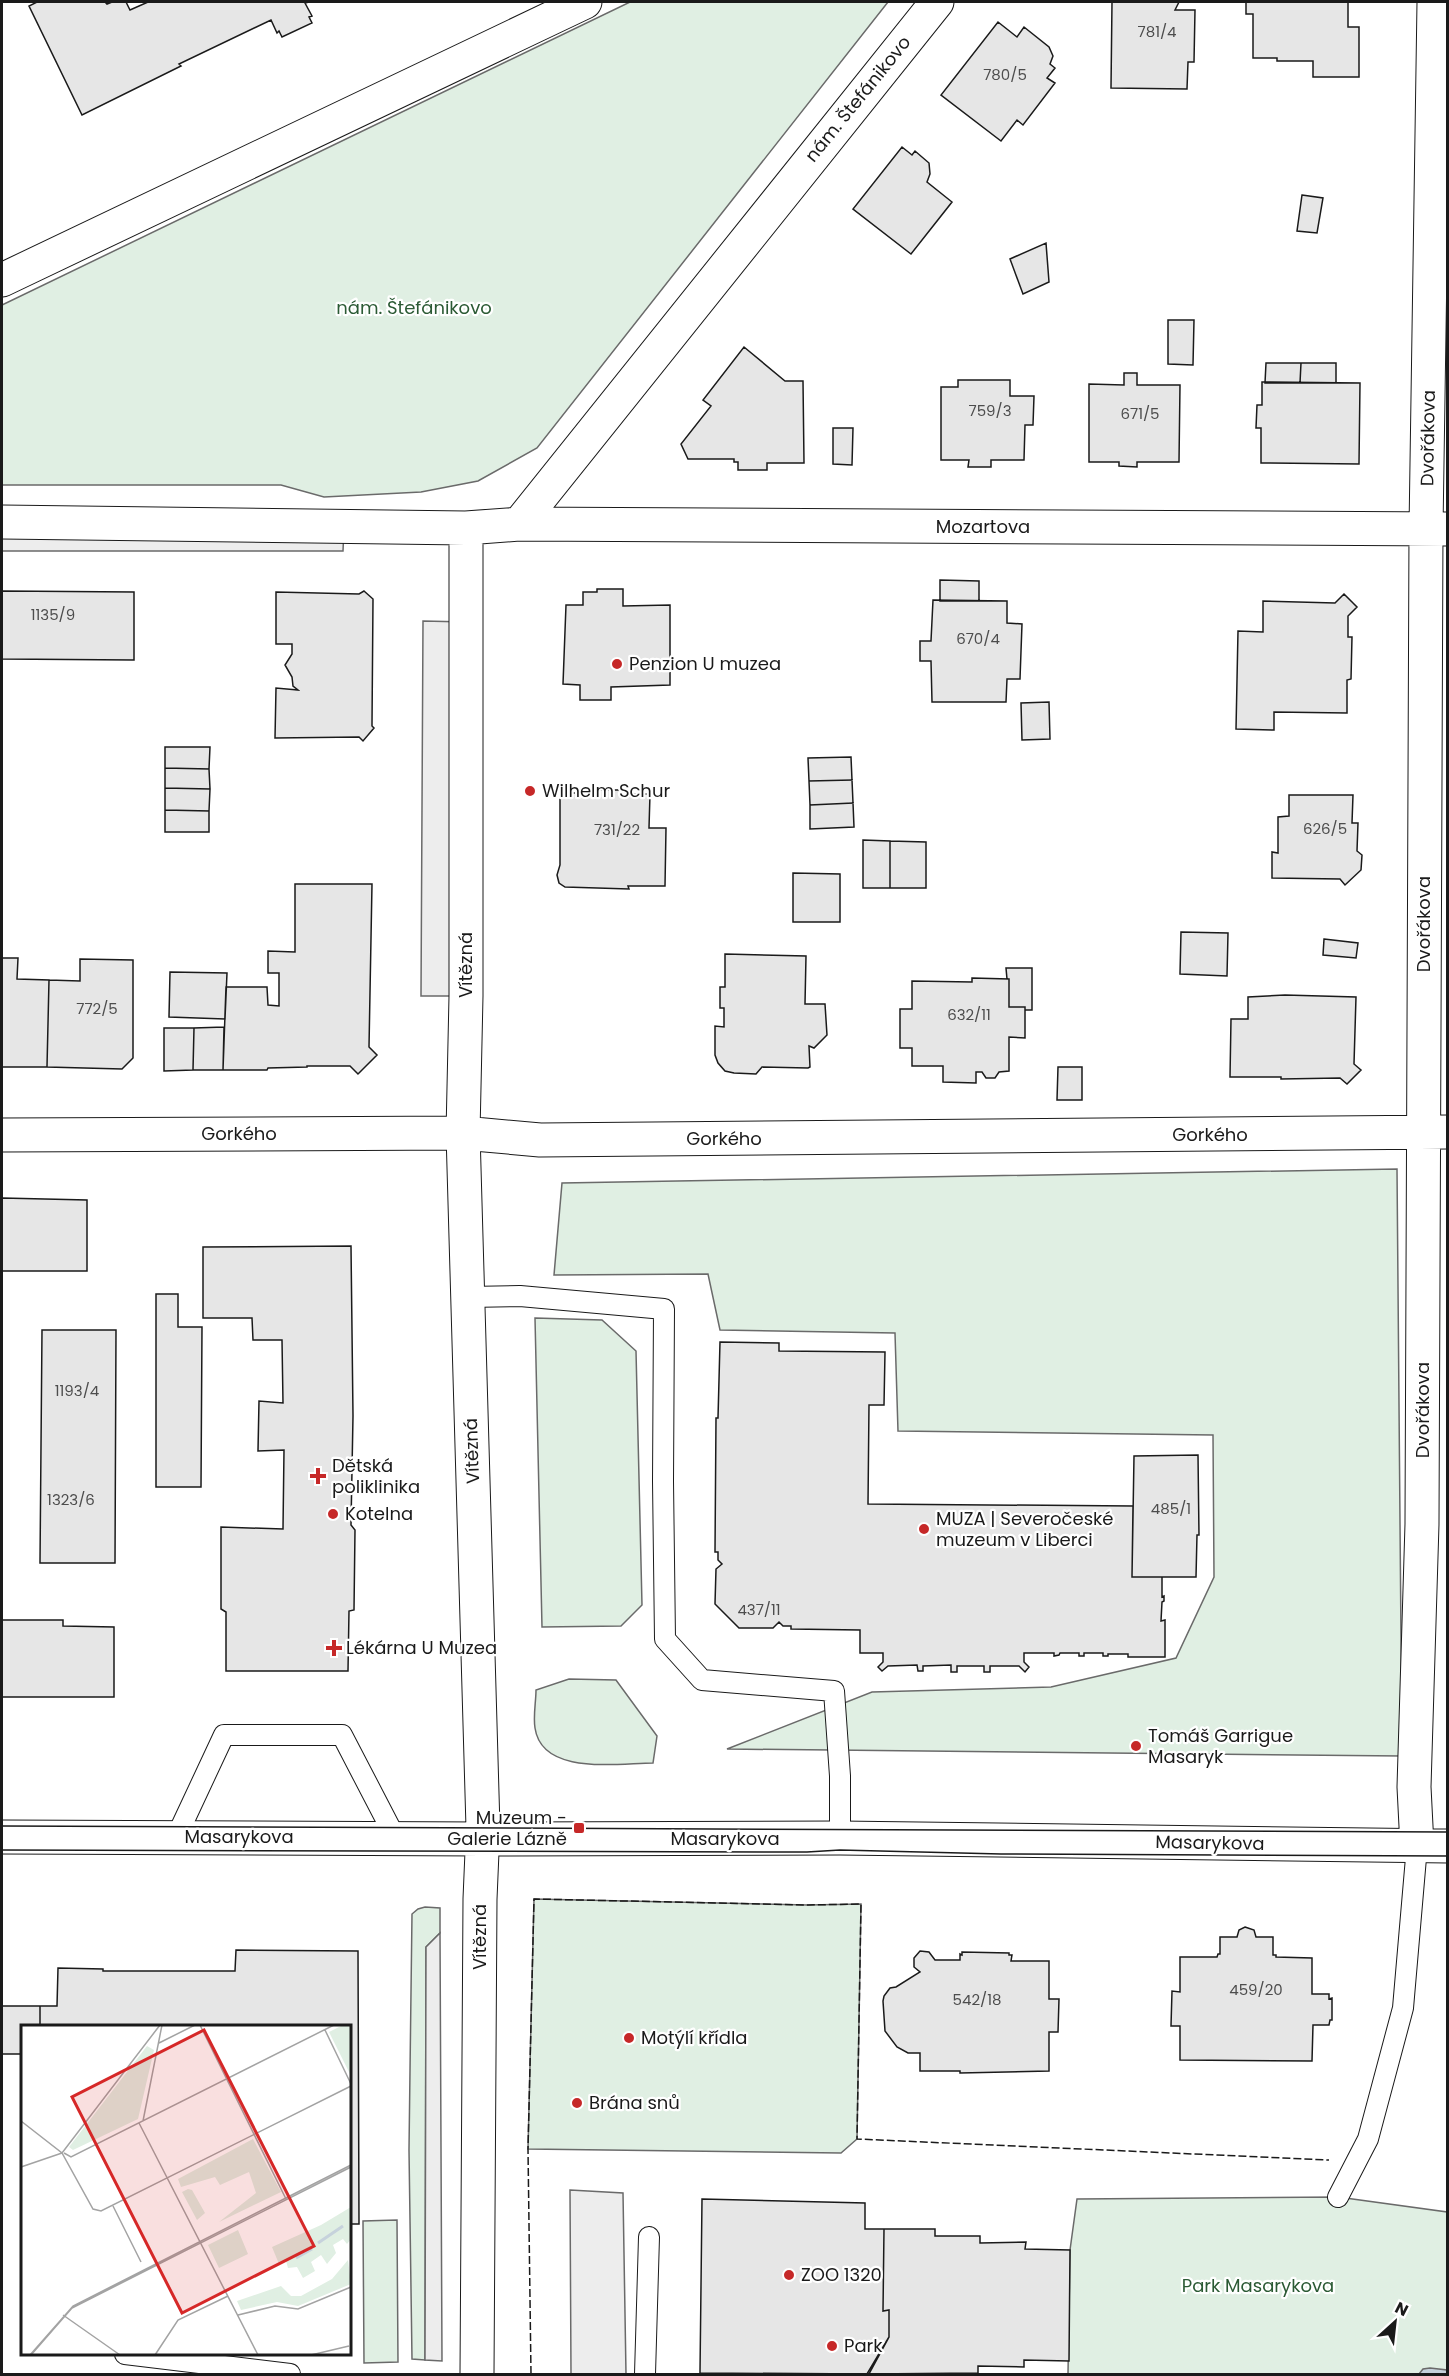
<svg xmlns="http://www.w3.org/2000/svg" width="1449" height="2376" viewBox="0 0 1449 2376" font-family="Poppins,sans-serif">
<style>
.green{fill:#e0efe3;stroke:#6a6a6a;stroke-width:1.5}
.parking{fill:#ededed;stroke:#6a6a6a;stroke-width:1.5}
.water{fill:#c6d2dc;stroke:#6a6a6a;stroke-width:1.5}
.building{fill:#e6e6e6;stroke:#1a1a1a;stroke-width:1.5}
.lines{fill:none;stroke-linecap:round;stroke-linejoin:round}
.lane-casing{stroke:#1a1a1a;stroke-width:22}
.street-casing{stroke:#1a1a1a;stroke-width:35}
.lane{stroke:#fff;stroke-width:20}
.street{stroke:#fff;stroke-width:33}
.tram{stroke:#1a1a1a;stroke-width:1.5}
.fence{stroke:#1a1a1a;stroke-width:1.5;stroke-dasharray:8 3;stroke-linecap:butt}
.poi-dot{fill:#c62828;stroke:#fff;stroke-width:2}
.labels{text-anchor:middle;stroke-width:4.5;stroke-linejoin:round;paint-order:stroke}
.number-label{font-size:15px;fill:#4d4d4d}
.street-label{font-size:18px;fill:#1a1a1a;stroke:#fff}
.park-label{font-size:18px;fill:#2b5a34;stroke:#fff}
.poi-label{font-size:18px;fill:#1a1a1a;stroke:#fff;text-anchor:start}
.inset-river{fill:none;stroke:#c6d2dc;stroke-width:3}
.inset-road{fill:none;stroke:#a3a3a3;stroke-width:1.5}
.view{fill:#d62828;fill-opacity:0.15;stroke:#d62828;stroke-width:3}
.inset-edge{fill:none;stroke:#1a1a1a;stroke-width:3}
</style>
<rect width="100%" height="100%" fill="#fff"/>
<path class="green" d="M630 2H888L537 448 478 481 421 492 324 497 281 485H2V305Z
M1397 1169 1402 1756 727 1749 872 1692 1051 1687 1176 1658 1214 1577 1213 1435 898 1431 895 1333 720 1330 708 1274 554 1275 562 1183Z
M535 1318 602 1320 636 1351 642 1605 621 1626 542 1627Z
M569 1679 616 1680 657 1736 653 1763C618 1763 542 1776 535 1728 533 1716 536 1702 536 1690Z
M534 1899 808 1905 861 1904 857 2139 841 2153 528 2149Z
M425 1907 440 1908V1933L426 1947 425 2360 412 2359 409 2150 412 1914 418 1909Z
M1338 2197 1447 2212V2374H1068L1070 2250 1077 2199Z
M397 2220 398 2362 364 2363 363 2221Z"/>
<path class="parking" d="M2 522 344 527 343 551H2Z
M423 621 466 622V996H421Z
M440 1933 442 2361 425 2360 426 1947Z
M570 2190 623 2193 626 2374H571Z"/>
<path class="water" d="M1430 2368 1447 2370V2374H1419L1423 2369Z"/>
<path class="building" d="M37 2H105L107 4 112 2H126L130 10 148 2H309L305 3 312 16 309 17 312 23 282 37 279 31 277 33 271 20 179 64 181 66 82 115 29 6Z
M1112 2H1179L1175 10H1195L1194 62H1188L1187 89 1111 88Z
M1246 2H1348V27H1359V77H1313V61H1277V58H1253V14H1246Z
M998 22 1017 37 1024 27 1049 47 1053 56 1050 64 1055 68 1047 78 1055 83 1023 125 1017 120 1001 141 941 95Z
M902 147 912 155 915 151 929 163 930 174 927 182 952 202 911 254 853 209Z
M1302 195 1323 198 1317 233 1297 231Z
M1046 243 1049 282 1023 294 1010 259Z
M1168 320H1194L1193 365 1168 364Z
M744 347 785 381H803L804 463H767V470H738V462H734V459H688L681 444 711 406 703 400Z
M1266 363H1301L1300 383H1265Z
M1301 363H1336V383H1300Z
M1124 373H1137V385H1180L1179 462H1137V467L1119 466V462H1089V384L1124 385Z
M958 380H1010V396H1034L1033 425H1025L1024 460H991V467H968L969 460H941V387H958Z
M1262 382 1360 383 1359 464 1261 463V428H1256L1257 405H1262Z
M833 428H853L852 465 833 464Z
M940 580 979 581V601H940Z
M597 589H623V606L670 605V685L611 687V700H580V685L563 684 566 605H583V592H597Z
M2 591 134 592V660L2 659Z
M364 591 373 599 372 726 374 728 363 741 359 737 275 738 276 688 298 690 293 686 292 677 285 665 292 654V644H276V592L359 594Z
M1344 594 1357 607 1348 616V637H1352L1351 679 1347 680V713L1274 712V730L1236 729 1238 631 1263 632V601L1335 603Z
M933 600 1007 601V623L1022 624 1020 679H1007L1006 702H932L931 661H920V641H931Z
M1049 702 1050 739 1022 740 1021 703Z
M165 747H210L209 769 165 768Z
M851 757 852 780 809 781 808 758Z
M165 768 209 769 210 789 165 788Z
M852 780 853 803 810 805 809 781Z
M165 788 210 789 209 811 165 810Z
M597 790H621V794H650L649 828H666L665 886H628L629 889 565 887 559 883 557 875 560 865V793H596Z
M1289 795H1353L1352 823H1358L1357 851 1362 855 1361 870 1345 885 1340 879 1272 878V852L1278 853V817L1289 816Z
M853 803 854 827 810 829V805Z
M165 810 209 811V832H165Z
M863 840 890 841V888H863Z
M890 841 926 842V888H890Z
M793 873 840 874V922H793Z
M295 884H372L369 1047 377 1055 358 1074 350 1066H307V1067L268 1068 267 1070H223L226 987H267L268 1005 279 1006V973H268V951L295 952Z
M1181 932 1228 933 1227 976 1180 974Z
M1324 939 1358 943 1356 958 1323 955Z
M725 954 806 956 805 1004H825L827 1035 814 1048 809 1046 810 1067 808 1068 762 1067 756 1074 734 1073 725 1071 718 1063 715 1055V1026L724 1027V1008H720V987H725Z
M2 958H18L17 979 49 980 47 1067H2Z
M80 959 133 960V1058L122 1069 47 1067 49 980 80 981Z
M1006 968H1032V1010H1025V1007H1009V979H1007Z
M170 972 227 973 225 1019 169 1017Z
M972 978 1009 979V1007H1025V1038L1009 1037V1071L999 1072 995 1078H986L982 1072H976V1083L943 1082V1066H912V1048H900V1009H912V981L972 982Z
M1285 995 1356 997 1354 1064 1361 1070 1347 1084 1340 1078 1281 1079V1077H1230L1231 1019H1248V997Z
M224 1027 223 1070H193L194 1028Z
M164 1028H194L193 1070 164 1071Z
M1058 1067H1082V1100H1057Z
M2 1198 87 1200V1271H2Z
M351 1246 353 1416 351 1525 355 1530 354 1610 349 1611 348 1671H226V1612L221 1609V1527L283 1529 284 1450 258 1451 259 1401 283 1403 282 1340H253L252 1318H203V1247Z
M156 1294H178V1327H202L201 1487H156Z
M42 1330H116L115 1563H40Z
M720 1342 779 1343V1351L885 1352 884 1405H869L868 1504 1133 1506 1132 1577H1162V1597L1164 1596V1601L1162 1602 1161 1621 1165 1620V1657H1128V1654H1108V1656H1103V1653H1084V1656H1079V1653H1060L1059 1655 1054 1656V1653H1024V1662L1029 1667 1025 1672 1019 1666H990V1672H984V1666H957V1672H951V1665L923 1666V1671H918L917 1665 888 1666 882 1671 878 1667 883 1662V1653H860V1630L791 1629V1626H783L779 1622 773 1628H739L715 1604 716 1569 722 1564 718 1560V1552H715L716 1418H718Z
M1198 1455 1199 1535H1197L1196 1577H1132L1134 1456Z
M2 1620H63V1626L114 1627V1697H2Z
M1245 1927 1254 1930 1256 1937H1273V1955H1276V1957L1312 1958V1994H1329V1999L1332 1998V2020H1330L1329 2025H1313L1312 2061 1180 2060V2026H1171L1172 1991 1180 1992V1957H1217L1218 1954H1220V1937H1237L1239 1930Z
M236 1950 358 1951 359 2224H350V2026H40V2006H57L58 1968 103 1969V1971H235Z
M920 1951 929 1952 935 1960H960V1954L962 1955V1952L1009 1953V1955H1012L1011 1961H1049V1999H1059L1058 2032H1049V2071L960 2073V2071H920V2053H908L897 2047 885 2031 883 2001 884 1996 890 1988 896 1987 920 1972 914 1967V1958Z
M2 2006H40V2026H22V2054H2Z
M702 2199 865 2203V2229H884L883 2311 889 2310V2337L867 2374 700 2373Z
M884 2229H935V2236H980V2243L1026 2242 1025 2249 1070 2250 1069 2361 1024 2360V2367L978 2366V2373L869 2374 889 2337V2310L883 2311Z"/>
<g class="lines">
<g class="lane-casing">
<path id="lane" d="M468 1297 520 1296 664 1309 663 1481 665 1639 702 1680 834 1691 840 1776V1838
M179 1838 181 1827 224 1735H342L395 1837
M1338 2197 1368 2139 1403 2008 1417 1846
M125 2354 290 2374
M645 2374 649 2237"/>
</g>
<g class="street-casing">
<path id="street" d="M2 280 585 2
M2 522 466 528 519 524 1448 529
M519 524 937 2
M466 528V996L463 1133 483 1828 480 1899 477 2374
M2 1135 463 1133 540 1140 1448 1132
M2 1837 483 1839 840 1838 1448 1846
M1417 1846 1414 1787 1422 1524 1426 529 1434 2"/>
</g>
<use href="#lane" class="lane"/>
<use href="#street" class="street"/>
<path class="tram" d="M2 1826 1448 1832
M2 1850 807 1852 840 1850 1001 1854 1448 1856"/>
<path class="fence" d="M531 2374 528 2149 534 1899 808 1905 861 1904 857 2139 1329 2160"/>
</g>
<g class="poi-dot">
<circle cx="617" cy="664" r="6"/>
<circle cx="530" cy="791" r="6"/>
<path d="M315 1467h6v6h6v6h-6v6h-6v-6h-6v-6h6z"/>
<circle cx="333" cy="1514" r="6"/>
<circle cx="924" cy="1529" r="6"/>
<path d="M331 1639h6v6h6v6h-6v6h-6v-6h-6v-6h6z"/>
<circle cx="1136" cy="1746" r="6"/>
<rect x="573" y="1822" width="12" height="12" rx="3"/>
<circle cx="629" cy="2038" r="6"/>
<circle cx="577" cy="2103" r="6"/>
<circle cx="789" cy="2275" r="6"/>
<circle cx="832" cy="2346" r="6"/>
</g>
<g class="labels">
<g class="number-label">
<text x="1157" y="37">781/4</text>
<text x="1005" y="80">780/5</text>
<text x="990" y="416">759/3</text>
<text x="1140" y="419">671/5</text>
<text x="53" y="620">1135/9</text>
<text x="978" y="644">670/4</text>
<text x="1325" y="834">626/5</text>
<text x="617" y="835">731/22</text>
<text x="97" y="1014">772/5</text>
<text x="969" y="1020">632/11</text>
<text x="77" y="1396">1193/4</text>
<text x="71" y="1505">1323/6</text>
<text x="1171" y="1514">485/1</text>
<text x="759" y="1615">437/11</text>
<text x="1256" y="1995">459/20</text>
<text x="977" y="2005">542/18</text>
</g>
<g class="street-label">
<text transform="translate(858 99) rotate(-51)" y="6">nám. Štefánikovo</text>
<text transform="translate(1428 438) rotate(-89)" y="6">Dvořákova</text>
<text x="983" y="533">Mozartova</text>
<text transform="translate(1424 924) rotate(-90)" y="6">Dvořákova</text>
<text transform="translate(466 965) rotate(-90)" y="6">Vítězná</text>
<text x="239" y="1140">Gorkého</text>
<text x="1210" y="1141">Gorkého</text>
<text x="724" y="1145">Gorkého</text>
<text transform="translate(1423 1410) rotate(-90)" y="6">Dvořákova</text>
<text transform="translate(472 1451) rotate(-92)" y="6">Vítězná</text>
<text x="239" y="1843">Masarykova</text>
<text x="725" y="1845">Masarykova</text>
<text transform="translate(1210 1843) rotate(1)" y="6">Masarykova</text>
<text transform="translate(480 1937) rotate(-90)" y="6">Vítězná</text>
</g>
<g class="park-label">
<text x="414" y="314">nám. Štefánikovo</text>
<text x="1258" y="2292">Park Masarykova</text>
</g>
<g class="poi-label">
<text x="629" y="670">Penzion U muzea</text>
<text x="542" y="797">Wilhelm Schur</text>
<text x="332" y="1472">Dětská<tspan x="332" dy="21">poliklinika</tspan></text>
<text x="345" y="1520">Kotelna</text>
<text x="936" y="1525">MUZA | Severočeské<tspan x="936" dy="21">muzeum v Liberci</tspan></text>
<text x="346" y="1654">Lékárna U Muzea</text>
<text x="1148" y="1742">Tomáš Garrigue<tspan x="1148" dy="21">Masaryk</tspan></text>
<text x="567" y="1824" text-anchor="end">Muzeum -<tspan x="567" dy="21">Galerie Lázně</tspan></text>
<text x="641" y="2044">Motýlí křídla</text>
<text x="589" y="2109">Brána snů</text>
<text x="801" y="2281">ZOO 1320</text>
<text x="844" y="2352">Park</text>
</g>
</g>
<g transform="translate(21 2025)">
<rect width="330" height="330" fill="#fff"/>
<path d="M322 0H330V51L308 7ZM126 21 133 25 117 94 52 125 48 122ZM232 114 260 167 198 197 235 168 228 147 199 160 194 152 160 162 157 154ZM167 164 171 165 184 188 176 195 161 167ZM330 182V214L326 219 322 214 312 220 315 228 306 239 300 230 290 237 294 246 282 253 276 242 267 243 265 236 258 239 251 222 300 200ZM217 205 227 229 198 243 187 220ZM327 235 330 259 277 281 256 277 220 285 216 276 260 261 270 271H280L311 254Z" fill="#e0efe3"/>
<path class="inset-river" d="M297 218 322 201M275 233 291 224"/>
<path class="inset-road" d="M179 0 265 174M304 5 330 59M138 18 174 0M0 96 41 128 72 184 80 186 330 61M122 96 141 0M118 98 237 330M41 128 139 0M43 128 50 132 313 0M0 142 41 128M92 181 120 237M42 290 99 330M217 290 254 281 277 284 330 262M9 330 52 281 330 140M10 330 51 283 330 142M134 330 157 295 207 271M290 330 328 321"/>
<path class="view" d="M183 5 293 221 161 288 51 72Z"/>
<rect width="330" height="330" class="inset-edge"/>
</g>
<rect width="1449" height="2376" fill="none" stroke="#1a1a1a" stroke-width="6"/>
<g transform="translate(1395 2322) rotate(27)" stroke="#ffffff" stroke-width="4.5" paint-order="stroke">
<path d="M0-4.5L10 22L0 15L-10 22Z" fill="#1a1a1a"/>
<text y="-9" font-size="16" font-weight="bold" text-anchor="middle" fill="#1a1a1a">N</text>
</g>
</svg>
